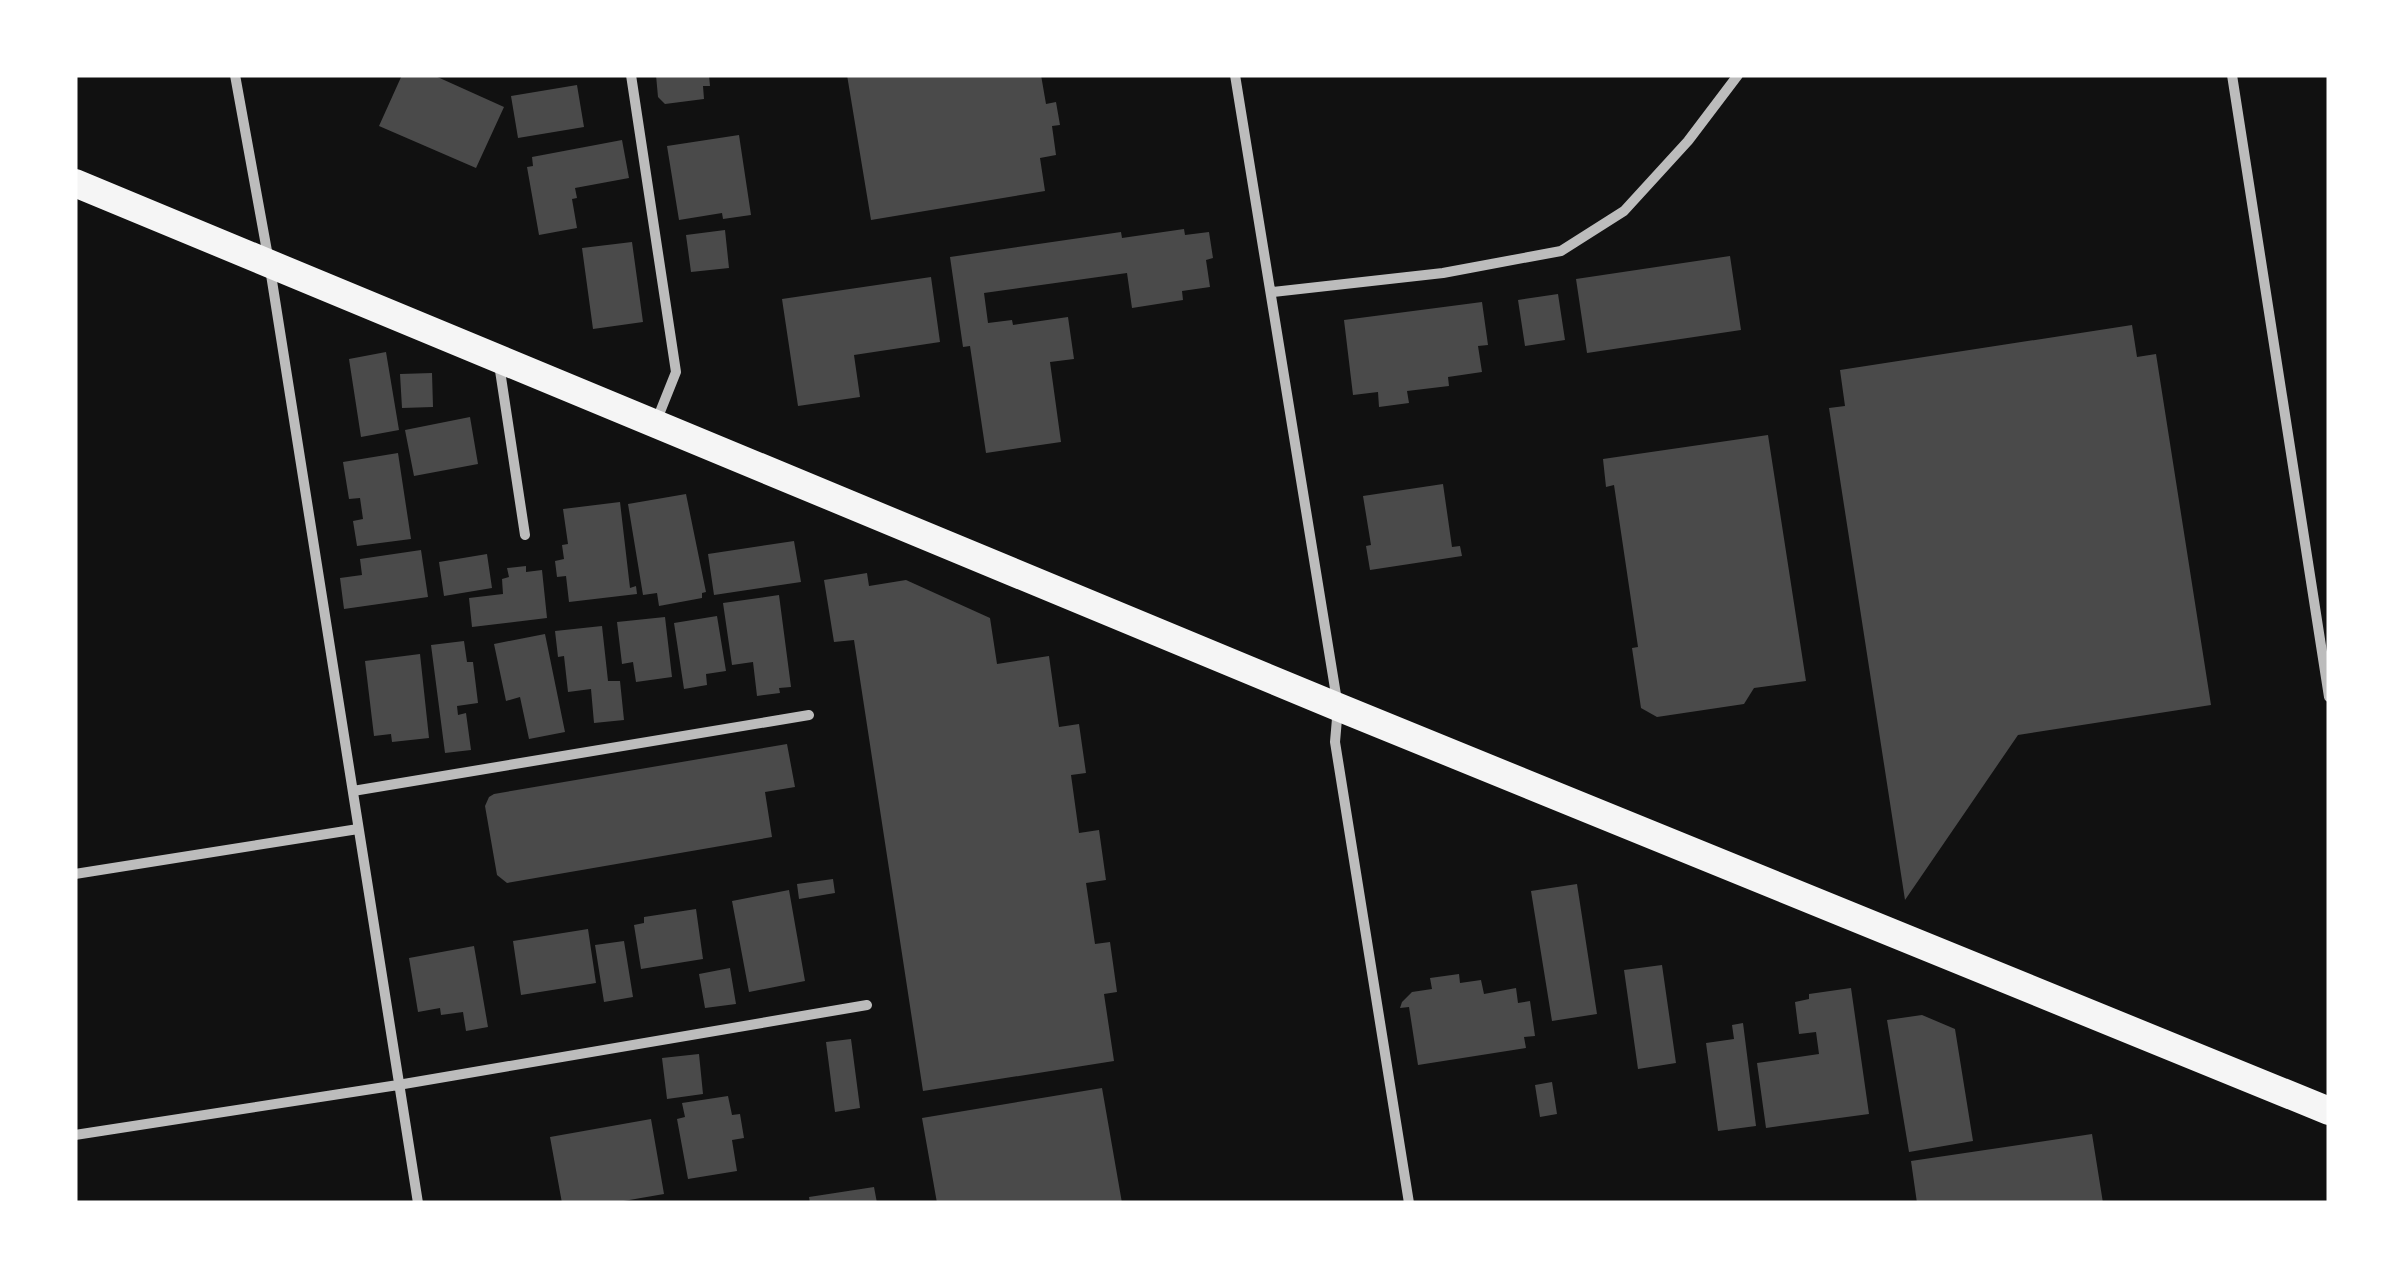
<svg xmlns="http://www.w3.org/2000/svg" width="2404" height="1278" viewBox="0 0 2404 1278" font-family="'Exo 2',sans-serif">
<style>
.building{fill:#4a4a4a}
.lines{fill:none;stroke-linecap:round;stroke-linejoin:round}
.minor{stroke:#bcbcbc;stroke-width:10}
.trunk{stroke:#f5f5f5;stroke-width:28}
</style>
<rect width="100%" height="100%" fill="#111"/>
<path class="building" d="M402 75H433L504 107 476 168 379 126Z
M656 75H709L710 86H703L704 99 665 104 658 97Z
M847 75H1041L1046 104 1056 102 1060 125 1052 126 1056 155 1040 158 1045 191 871 220Z
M577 85 584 127 518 138 511 96Z
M739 135 751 215 723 219 722 213 679 220 667 146Z
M622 140 629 178 575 188 577 198 572 199 577 228 539 235 527 167 533 166 532 157Z
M1184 229 1185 235 1209 232 1213 258 1206 260 1210 287 1182 291 1183 300 1132 308 1127 273 984 293 988 323 1012 320 1013 325 1068 317 1074 359 1050 362 1061 442 986 453 970 346 963 347 950 257 1121 232 1122 238Z
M725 230 729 268 691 272 686 235Z
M632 242 643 322 593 329 582 248Z
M1730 256 1741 330 1587 353 1576 279Z
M931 277 940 342 854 355 860 397 798 406 782 299Z
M1558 294 1565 340 1525 346 1518 300Z
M1482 302 1488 345 1478 346 1482 372 1448 377 1449 386 1407 391 1409 403 1379 407 1378 392 1353 395 1344 320Z
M2132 325 2137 357 2156 354 2211 705 2018 735 1905 900 1829 408 1845 406 1840 370Z
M386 352 399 430 361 437 349 359Z
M432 373 433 407 402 408 400 374Z
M470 417 478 464 414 476 405 430Z
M1768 435 1806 681 1754 688 1744 704 1657 717 1641 708 1632 648 1638 647 1614 485 1606 487 1603 459Z
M398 453 411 539 357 546 353 521 363 519 360 498 349 499 343 462Z
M1443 484 1452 547 1460 546 1462 556 1370 570 1366 546 1371 545 1363 496Z
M686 494 706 592 702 593V598L659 606 657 593 643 595 628 504Z
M620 502 630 588 636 586 637 594 569 602 566 576 557 577 555 561 564 559 562 545 568 544 563 509Z
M794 541 801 582 714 595 708 554Z
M421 550 428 597 344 609 340 578 362 575 360 559Z
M487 554 492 588 444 596 439 562Z
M526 566V572L542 570 547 618 472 627 469 598 503 594 502 579 509 577 507 568Z
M867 573 869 586 906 580 990 618 997 664 1049 656 1059 727 1079 724 1086 773 1071 775 1079 833 1099 830 1106 880 1086 883 1095 944 1110 942 1117 992 1104 994 1114 1061 923 1091 854 640 834 642 824 580Z
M779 595 791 687 779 688 780 693 757 696 753 662 732 665 723 603Z
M717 616 726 671 706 674 707 685 684 689 674 623Z
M665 617 672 677 636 682 633 662 622 664 617 622Z
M602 626 608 681H620L624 720 594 723 591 689 568 692 564 656 558 657 555 631Z
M545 634 565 732 529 739 520 697 506 701 494 644Z
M464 641 467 662H473L478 703 457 706 458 715 466 713 471 750 445 753 431 645Z
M420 654 429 738 392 742 391 734 374 736 365 661Z
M787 744 795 787 765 792 772 837 507 883 497 875 485 806 489 797 494 794Z
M833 879 835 893 799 899 797 884Z
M1577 884 1597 1014 1552 1021 1531 891Z
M789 890 805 981 749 992 732 901Z
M696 909 703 959 641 969 634 925 644 923V917Z
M588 929 596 983 521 995 513 941Z
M624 941 633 997 604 1002 595 945Z
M474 946 488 1027 466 1031 463 1012 441 1015 440 1008 418 1012 409 958Z
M1662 965 1676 1063 1638 1069 1624 970Z
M730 968 736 1004 705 1008 699 974Z
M1459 974 1460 983 1481 980 1484 994 1516 988 1518 1003 1530 1001 1535 1036 1524 1037 1526 1048 1418 1065 1409 1007 1400 1008 1402 1002 1412 992 1432 989 1430 978Z
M1851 988 1869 1114 1766 1128 1757 1063 1819 1054 1816 1032 1799 1034 1795 1002 1809 999V994Z
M1922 1015 1955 1029 1973 1141 1909 1152 1887 1020Z
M1743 1023 1756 1126 1718 1131 1706 1043 1734 1039 1732 1025Z
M851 1039 860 1108 835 1112 826 1042Z
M699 1054 703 1094 667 1099 662 1058Z
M1552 1082 1557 1114 1540 1117 1535 1085Z
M1102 1088 1122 1203H937L922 1118Z
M728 1096 732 1115 740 1114 744 1138 732 1140 737 1171 688 1179 677 1119 685 1117 682 1103Z
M651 1119 664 1194 612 1203H562L550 1137Z
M2092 1134 2103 1203H1917L1911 1161Z
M874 1187 877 1203H810L809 1197Z"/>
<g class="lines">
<path class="minor" d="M235 75 269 262 418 1203
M631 75 676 372 656 422
M1235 75 1338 707 1335 742 1409 1203
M2232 75 2329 697
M1273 292 1443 273 1561 251 1624 211 1688 141 1738 75
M499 364 525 535
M353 791 809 715
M75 874 358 829
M75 1135 398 1085 867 1005"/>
<path class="trunk" d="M75 183 1338 707 2329 1111"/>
</g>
<rect width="2404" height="1278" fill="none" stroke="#ffffff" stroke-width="155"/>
</svg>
